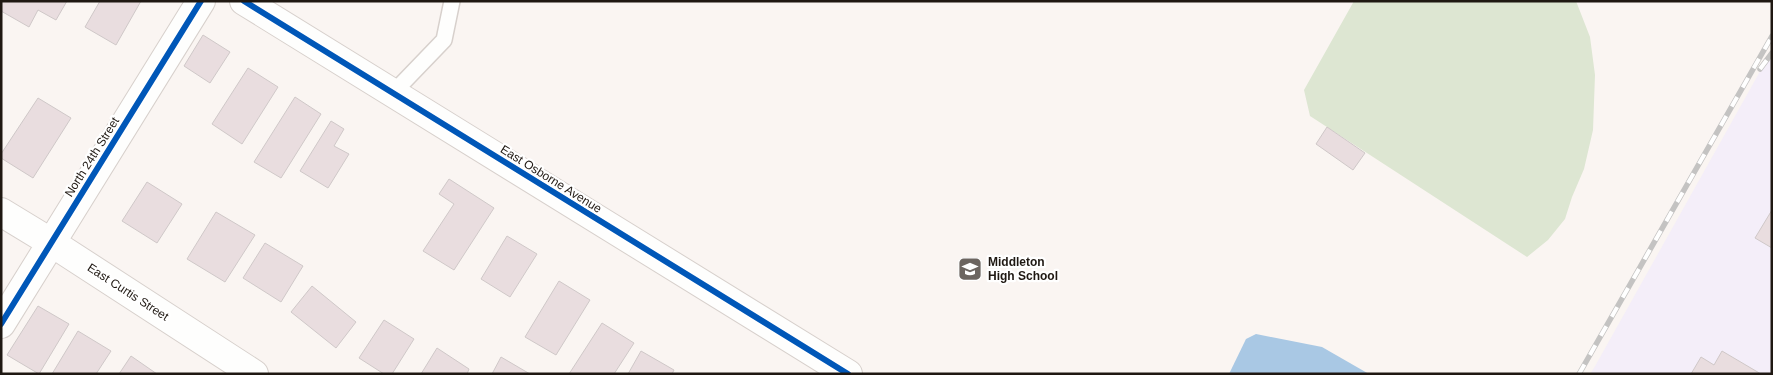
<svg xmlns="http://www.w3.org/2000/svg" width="1773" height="375" viewBox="0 0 1773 375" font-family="Helvetica,sans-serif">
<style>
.commercial{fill:#f4eef9}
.green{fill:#dde6d2}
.water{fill:#a9c8e4}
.building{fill:#e9dddf;stroke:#cfc8c8}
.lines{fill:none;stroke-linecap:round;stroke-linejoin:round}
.service-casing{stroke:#d7d0cc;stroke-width:18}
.minor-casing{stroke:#d7d0cc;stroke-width:30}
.tertiary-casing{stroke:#d7d0cc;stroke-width:30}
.service{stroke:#fefefd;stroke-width:15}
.minor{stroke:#fefefd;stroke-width:28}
.tertiary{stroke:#fefefd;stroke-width:28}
.rail-casing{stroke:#c4c3c2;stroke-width:5.5}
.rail{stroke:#fff;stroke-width:4;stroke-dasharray:11;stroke-linecap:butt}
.cycleway-casing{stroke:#fff;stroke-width:9}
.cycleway{stroke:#0057b8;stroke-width:6}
.labels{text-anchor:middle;stroke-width:4.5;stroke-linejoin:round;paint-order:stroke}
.street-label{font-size:12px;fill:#1f1812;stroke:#fff}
.poi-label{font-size:12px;font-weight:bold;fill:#1f1812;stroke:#fff;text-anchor:start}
</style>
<rect width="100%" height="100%" fill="#faf5f2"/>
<path class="commercial" d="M1772 50V374H1590L1594 368Z"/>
<path class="green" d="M1354 1H1576L1590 37 1595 75 1593 130 1584 169 1572 197 1565 219 1548 240 1527 257 1310 116 1304 90Z"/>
<path class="water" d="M1256 334 1322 347 1369 374H1229L1246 339Z"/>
<path class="building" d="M1 1H67L56 20 38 10 29 27 1 11Z
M100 1H141L116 45 85 27Z
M203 35 230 52 210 83 184 66Z
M248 68 278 87 242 144 212 124Z
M295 97 321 114 281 178 254 162Z
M38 98 71 118 33 178 1 158V154Z
M331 121 344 129 334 146 349 154 328 188 300 171Z
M1327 127 1365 153 1353 170 1316 144Z
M449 179 494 208 454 270 423 251 454 204 439 194Z
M147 182 182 204 157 243 122 221Z
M1772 210V248L1755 238Z
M216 212 255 235 225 282 187 259Z
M507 236 537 254 510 297 481 279Z
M265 243 303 266 281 302 243 278Z
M559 281 590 300 556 355 525 337Z
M312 286 356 322 336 348 291 312Z
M38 306 69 324 39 374 7 355Z
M384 320 414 339 392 374H384L359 358Z
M602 323 634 343 614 374H569Z
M78 331 111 351 96 374H52Z
M437 348 469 369 467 374H421Z
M641 351 674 370 672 374H628Z
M1722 351 1761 374H1691L1701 357 1714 365Z
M131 356 157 374H119Z
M501 357 530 374H492Z"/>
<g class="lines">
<g class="service-casing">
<path id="service" d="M392 94 444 40 452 1"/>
</g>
<g class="minor-casing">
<path id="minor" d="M1 212 52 243 254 374
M1 324 201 1"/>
</g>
<g class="tertiary-casing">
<path id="tertiary" d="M244 1 848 374"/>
</g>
<use href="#service" class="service"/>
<use href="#minor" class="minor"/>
<use href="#tertiary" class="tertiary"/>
<g class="rail-casing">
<path id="rail" d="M1760 69 1772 53
M1579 374 1772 36"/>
</g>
<use href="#rail" class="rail"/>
<g class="cycleway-casing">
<path id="cycleway" d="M244 1 848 374
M1 324 201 1"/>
</g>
<use href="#cycleway" class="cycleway"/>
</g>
<defs>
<g id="school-square" transform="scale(1.25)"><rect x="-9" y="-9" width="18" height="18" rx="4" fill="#6c6560" stroke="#fff"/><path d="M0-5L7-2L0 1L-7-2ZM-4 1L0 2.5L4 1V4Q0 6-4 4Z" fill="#fff"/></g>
</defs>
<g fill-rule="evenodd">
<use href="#school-square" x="970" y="269"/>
</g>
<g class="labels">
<g class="street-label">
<text transform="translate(92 157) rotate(-58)" y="4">North 24th Street</text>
<text transform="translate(551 179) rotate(32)" y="4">East Osborne Avenue</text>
<text transform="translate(128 292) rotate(33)" y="4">East Curtis Street</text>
</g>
<g class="poi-label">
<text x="988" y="266">Middleton<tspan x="988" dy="14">High School</tspan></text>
</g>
</g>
<rect width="1773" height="375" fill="none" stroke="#1f1812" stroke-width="5"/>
</svg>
